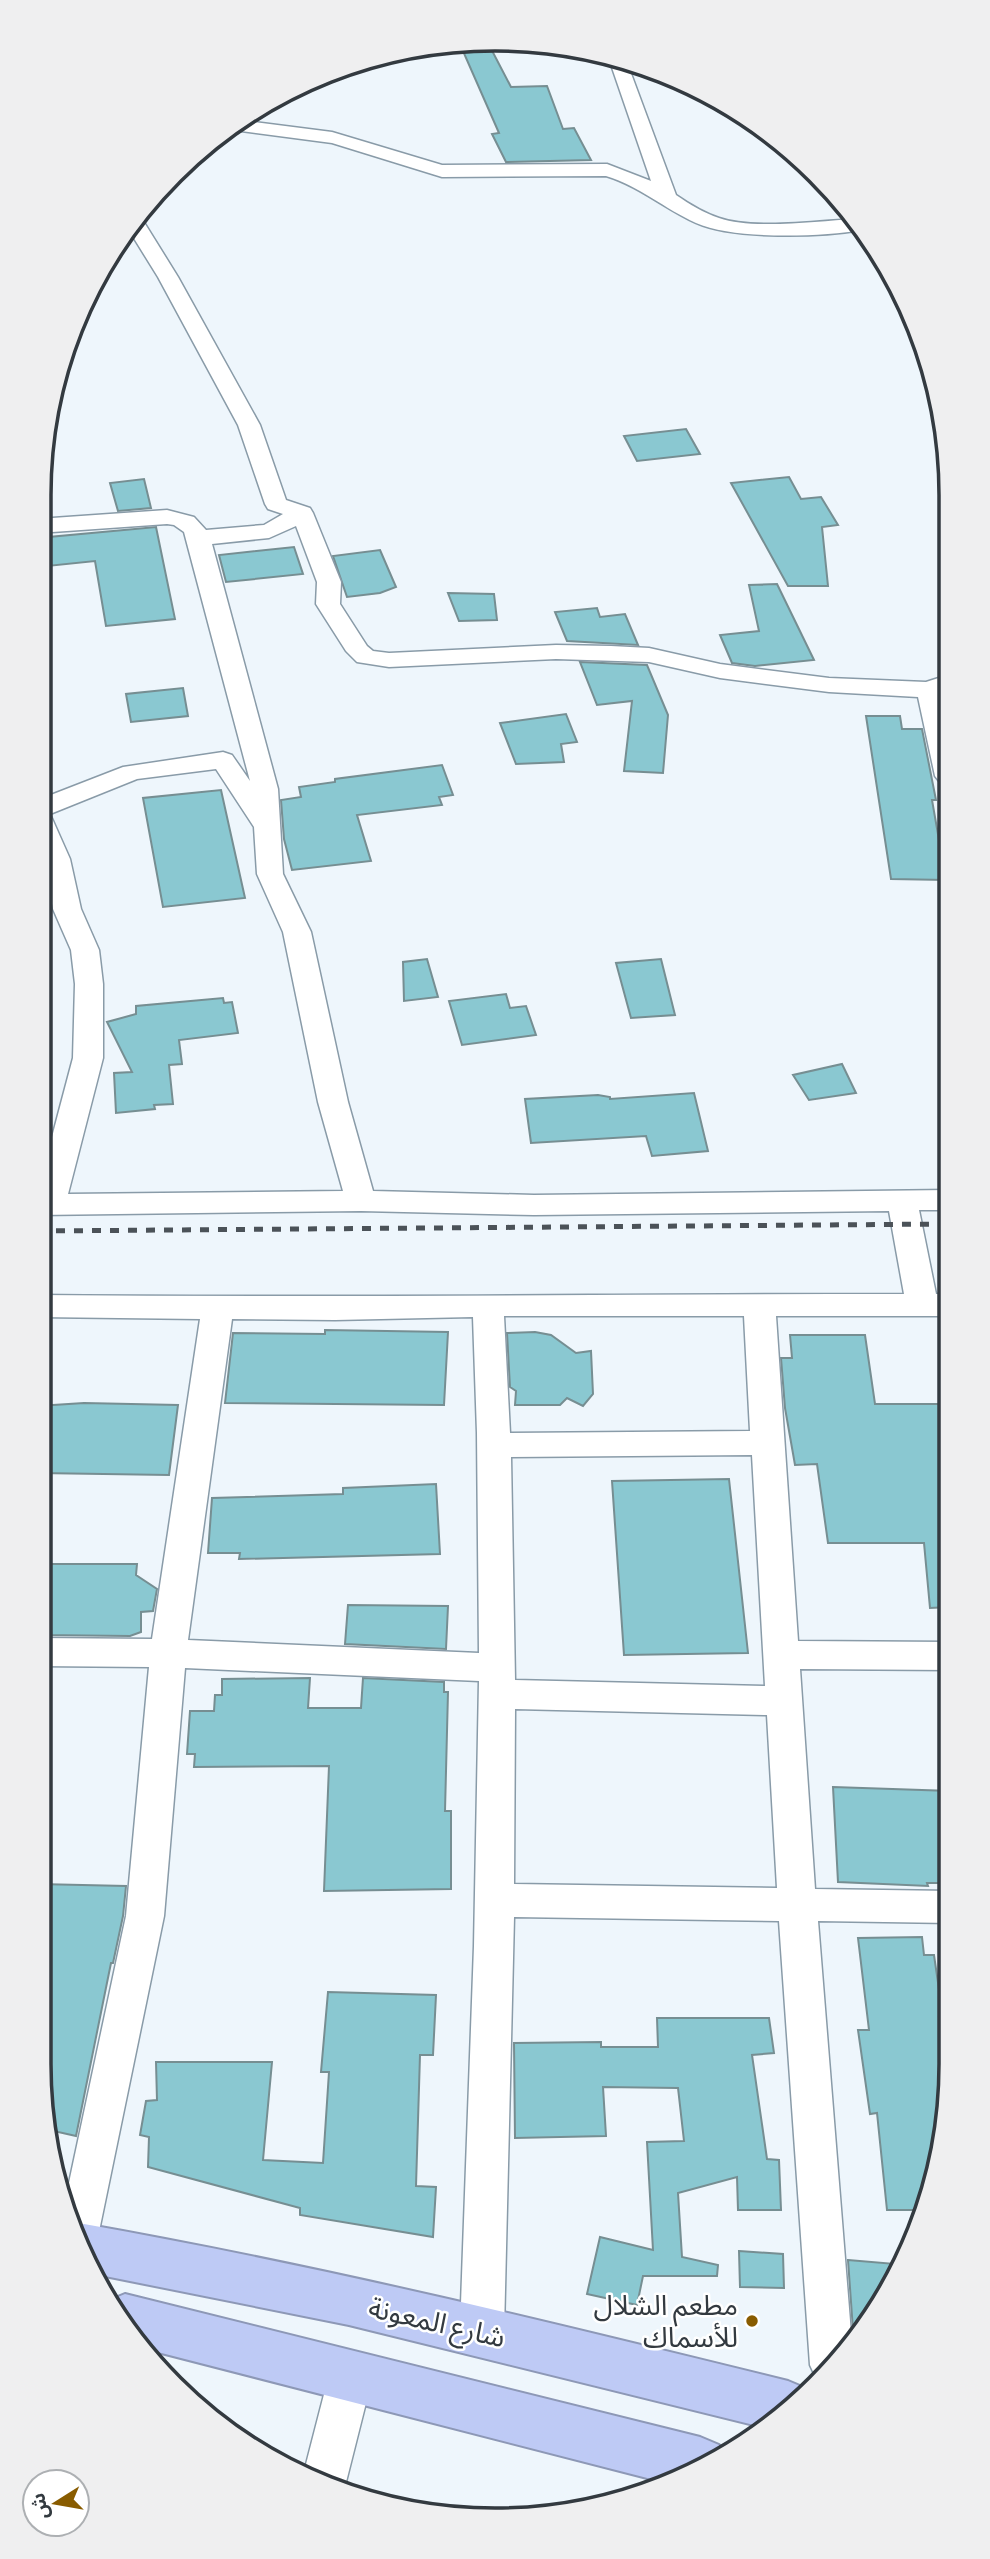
<svg xmlns="http://www.w3.org/2000/svg" width="990" height="2559" viewBox="0 0 990 2559" font-family="Manrope,'Noto Sans Arabic',sans-serif">
<style>
.building{fill:#8ac8d1;stroke:#768e92;stroke-width:2}
.lines{fill:none;stroke-linecap:round;stroke-linejoin:round}
.street-casing{stroke:#899ba8;stroke-width:3}
.highway-casing{stroke:#8d98b6;stroke-width:4}
.street{fill:#fff;fill-rule:evenodd}
.highway{fill:#becaf5;fill-rule:evenodd}
.rail{stroke:#4b5258;stroke-width:5;stroke-dasharray:9 9;stroke-linecap:butt}
.poi-dot{fill:#895c00;stroke:#fff;stroke-width:2.5}
.labels{text-anchor:middle;stroke-width:5;stroke-linejoin:round;paint-order:stroke}
.near-poi-label{font-size:28px;fill:#333a40;stroke:#fff;text-anchor:end}
.near-street-label{font-size:28px;fill:#333a40;stroke:#fff}
.rim{fill:none;stroke:#333a40;stroke-width:3.5}
</style>
<rect width="100%" height="100%" fill="#eef6fc"/>
<path class="building" d="M487 41 511 87 547 86 563 129 574 128 591 160 506 162 492 134 499 133 459 42Z
M686 429 700 454 637 461 624 436Z
M789 477 801 499 821 497 838 525 822 527 828 586H788L731 483Z
M144 479 151 508 118 511 110 483Z
M156 527 175 619 106 626 95 561 38 567V538Z
M294 547 303 574 226 582 219 555Z
M380 550 396 587 380 593 347 597 333 556Z
M777 584 814 660 755 666 732 663 720 635 759 631 749 585Z
M448 593 494 594 497 620 459 621Z
M597 608 600 617 625 614 638 645 567 641 555 612Z
M580 662 647 665 668 715 663 773 624 771 632 701 597 705Z
M183 688 188 716 131 722 126 694Z
M566 714 577 742 561 744 564 762 516 764 500 723Z
M866 716H900L902 729H922L936 800H932L946 880 891 879Z
M442 765 453 795 439 797 442 805 357 815 371 861 292 870 284 839 281 800 301 797 299 787 335 782V779Z
M221 790 245 898 163 907 143 798Z
M427 959 438 997 404 1001 403 962Z
M661 959 675 1015 631 1018 616 963Z
M506 994 510 1008 526 1006 536 1035 462 1045 449 1001Z
M223 998 224 1003 232 1002 238 1033 179 1040 182 1064 169 1065 173 1104 154 1105 155 1109 116 1113 114 1073 132 1072 107 1022 136 1014V1006Z
M842 1064 856 1093 809 1100 793 1075Z
M694 1093 708 1151 652 1156 646 1136 531 1143 525 1099 598 1095 610 1097V1099Z
M325 1330 448 1332 444 1405 225 1403 233 1333 325 1334Z
M535 1332 551 1335 576 1353 591 1351 593 1394 583 1406 567 1398 560 1405H515L516 1391 510 1387 507 1333Z
M790 1335H865L875 1404H950V1607L930 1608 924 1543H828L817 1464 795 1465 785 1408 781 1358H792Z
M84 1403 178 1405 169 1475 38 1473V1406Z
M729 1479 748 1653 624 1655 612 1481Z
M436 1484 440 1554 239 1559 240 1553H208L212 1498 343 1494V1488Z
M49 1564H137L136 1575 157 1589 153 1611 141 1612V1632L130 1636 40 1635Z
M348 1605 448 1606 446 1649 345 1644Z
M310 1678 308 1708H361L363 1678 444 1682V1692H448L445 1811H451V1889L324 1891 329 1766 194 1767 195 1754H187L190 1711H214L215 1695H222V1679Z
M833 1787 951 1791V1883H927L928 1886 838 1882Z
M38 1884 126 1886 123 1916 113 1963H111L76 2136 49 2130 38 2064Z
M922 1937 924 1955H934L943 2017H939L949 2079 936 2183 922 2210H887L877 2113 870 2114 858 2030H869L858 1938Z
M328 1992 436 1995 433 2055H420L416 2186 436 2187 433 2237 300 2215V2208L148 2167 149 2137 140 2135 146 2101 157 2100 156 2062H272L263 2160 323 2163 329 2072H321Z
M657 2018H769L774 2053 752 2055 767 2159 779 2160 781 2210H738L737 2177 678 2193 682 2257 718 2265 717 2276H643L637 2305 587 2294 600 2237 653 2250 647 2142 684 2141 678 2088 603 2087 606 2136 515 2138 514 2043 601 2042V2047H658Z
M739 2251 783 2254 784 2288 740 2287Z
M848 2260 896 2264 854 2344Z"/>
<g class="lines">
<g class="street-casing">
<path id="street" d="M607 53 626 60 676 195C689 204 704 213 719 218 753 230 818 221 855 219L862 230C821 237 734 240 696 223 665 209 639 186 606 176L442 177 332 143 226 129 238 120 332 132 442 165 607 164 651 181Z
M136 214 142 219 178 277 260 425 286 500 310 508 313 513 341 582 340 604 367 646 373 651 389 653 556 645 611 646 649 648 720 664 829 678 926 682 948 675V691L942 693 948 720V784L939 781 935 776 918 697 829 692 720 678 649 662 556 659 389 667 357 662 346 651 316 604 317 582 296 526 269 538 212 544 278 789 283 874 311 932 348 1102 373 1191 534 1195 949 1190V1210H919L936 1294H950V1316H776L798 1641 950 1642 951 1670 800 1669 815 1889 951 1891V1923L818 1921 852 2346 817 2380 810 2365 779 1921 514 1917 504 2331 497 2346 482 2352 467 2346 460 2331 474 1946 479 1681 185 1668 164 1916 98 2236 92 2250 86 2252 63 2211 126 1916 149 1667 38 1666V1638L152 1639 200 1319 38 1317V1295C327 1298 616 1294 904 1294L889 1211 534 1215 361 1211 38 1215V1190L73 1058 75 984 71 950 53 909 44 859 38 847V800L123 767 223 752 232 755 250 781 184 532 174 525 167 524 38 533V519L167 510 194 517 206 530 264 525 283 514 268 509 265 504 238 425 158 277 127 227ZM216 769 254 827 257 874 283 932 318 1102 343 1191 68 1194 103 1058V984L99 950 81 909 70 859 50 814 137 779ZM504 1316H744L750 1431 510 1433ZM473 1317 477 1433 479 1653 188 1640 232 1319 335 1320ZM752 1455 765 1686 515 1680 511 1457ZM515 1709 767 1715 777 1888 514 1884Z
M351 2354 366 2360 373 2375 345 2486 304 2472 329 2375 336 2360Z"/>
</g>
<g class="highway-casing">
<path id="highway" d="M84 2224C321 2266 554 2323 788 2381L807 2389 766 2428 349 2325 100 2275 73 2228Z
M125 2294 700 2437 719 2445 723 2454 659 2481 142 2348 113 2299Z"/>
</g>
<use href="#street" class="street"/>
<use href="#highway" class="highway"/>
<path class="rail" d="M38 1231 949 1224"/>
</g>
<circle class="poi-dot" cx="752" cy="2321" r="7"/>
<g class="labels">
<g class="near-poi-label">
<text x="738" y="2315">مطعم الشلال<tspan x="738" dy="32">للأسماك</tspan></text>
</g>
<g class="near-street-label">
<text transform="translate(437 2322) rotate(13)" y="10">شارع المعونة</text>
</g>
</g>
<path d="M0 0H990V2559H0ZM495 51H495A444 444 0 0 1 939 495V2064A444 444 0 0 1 495 2508H495A444 444 0 0 1 51 2064V495A444 444 0 0 1 495 51Z" fill="#efeff0" fill-rule="evenodd"/>
<path class="rim" d="M495 51H495A444 444 0 0 1 939 495V2064A444 444 0 0 1 495 2508H495A444 444 0 0 1 51 2064V495A444 444 0 0 1 495 51Z"/>
<g transform="translate(56 2503) rotate(259)"><circle r="33" fill="#ffffff" stroke="#adb0b3" stroke-width="2"/>
<path d="M0-5L12 26L0 18L-12 26Z" fill="#895c00"/>
<text y="-10" font-size="19" font-weight="bold" text-anchor="middle" fill="#333a40">ش</text>
</g>
</svg>
